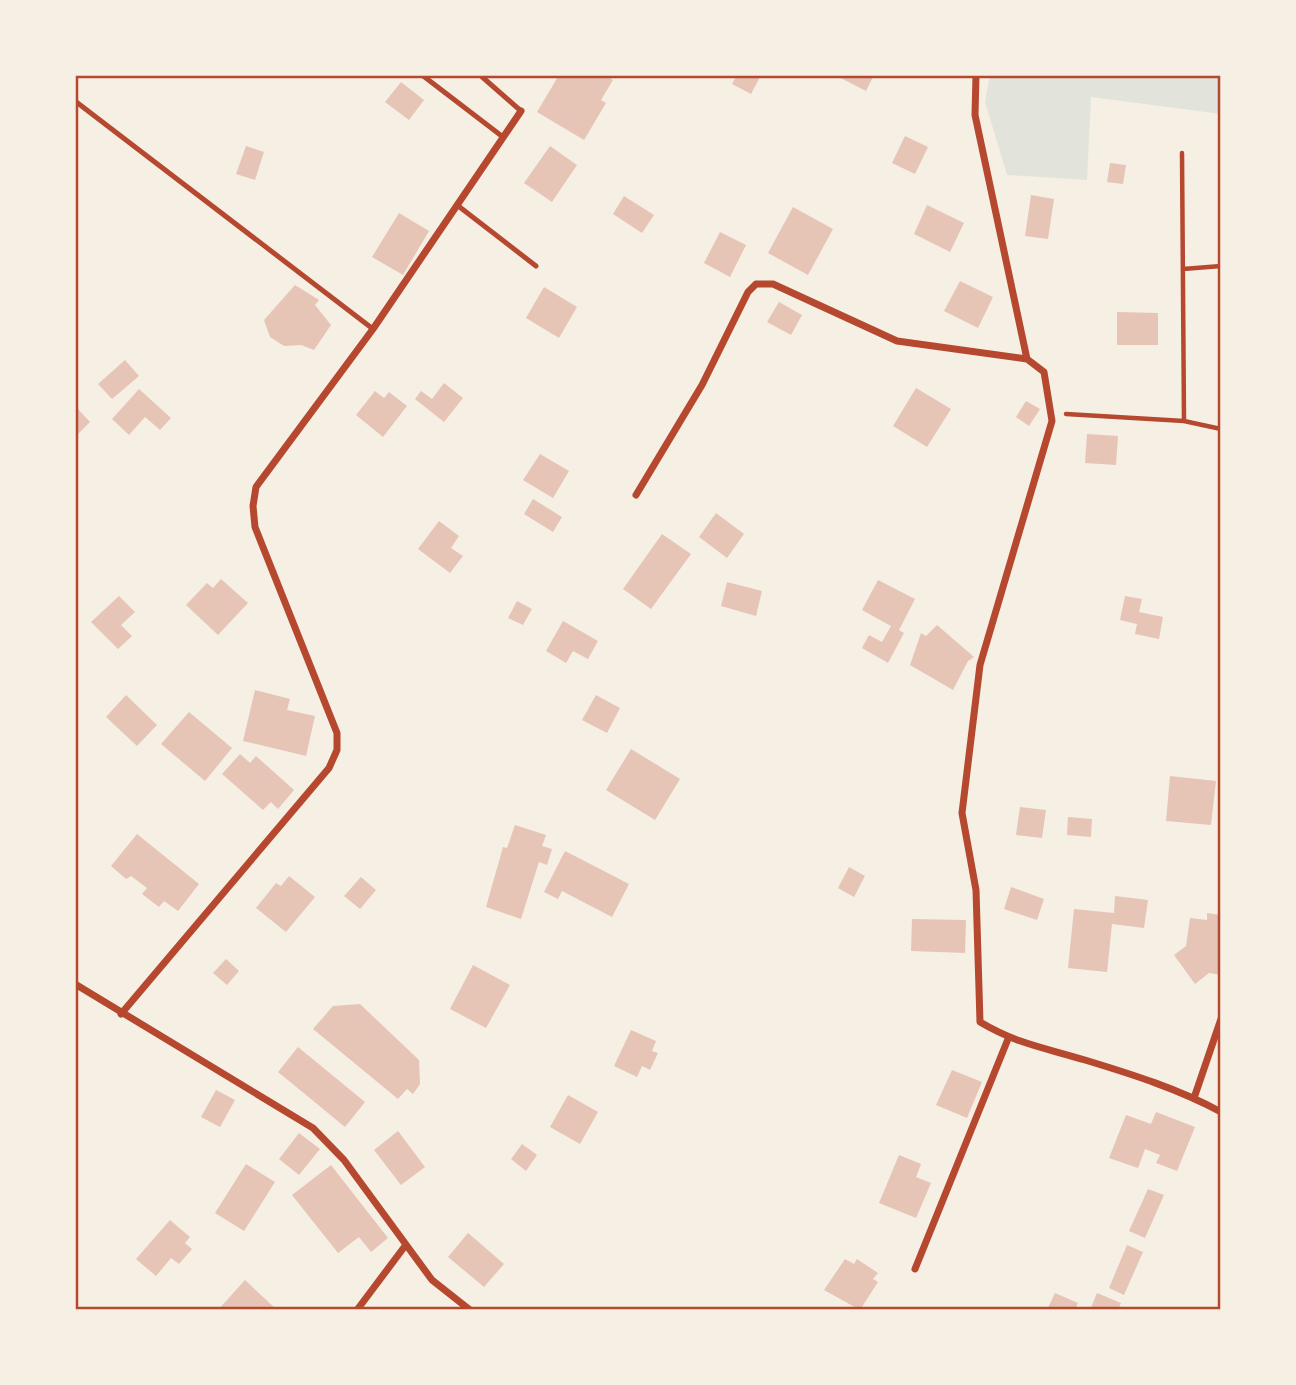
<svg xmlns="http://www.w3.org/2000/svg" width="1296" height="1385" viewBox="0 0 1296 1385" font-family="'Sofia Sans Condensed',sans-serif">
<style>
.green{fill:#e2e4dc}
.building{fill:#e6c5b7}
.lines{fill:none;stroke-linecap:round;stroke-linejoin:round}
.path{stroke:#b5482f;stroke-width:4.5}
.service{stroke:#b5482f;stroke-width:5}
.minor{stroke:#b5482f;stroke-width:7}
.neatline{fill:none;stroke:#b5482f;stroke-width:2.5}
</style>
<rect width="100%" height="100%" fill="#f6efe4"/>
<path class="green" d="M990 75H1221V114L1091 97 1087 180 1007 175 985 102Z"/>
<path class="building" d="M559 75H605L613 80 601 100 606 103 584 140 537 112Z
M737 75H761L751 94 732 84Z
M835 75H874L866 91Z
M401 82 424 100 409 120 385 102Z
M905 136 928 147 915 174 892 163Z
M246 146 264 152 255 180 236 174Z
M550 146 577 165 552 202 524 183Z
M1110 163 1126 165 1123 184 1107 182Z
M1031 195 1054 199 1048 239 1025 236Z
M624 196 654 215 642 233 613 214Z
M927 205 964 223 950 252 914 234Z
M793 207 833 229 808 275 768 253Z
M399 213 429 231 403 275 372 257Z
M720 232 746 245 730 277 704 263Z
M960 281 993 297 978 328 944 311Z
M295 285 319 300 315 305 331 325 314 350 301 345 284 346 270 337 264 320Z
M544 287 577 307 559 338 526 318Z
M779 302 802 315 791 335 767 322Z
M1117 312 1158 313V345H1117Z
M125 360 139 376 112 399 98 384Z
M444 383 463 398 444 422 415 399 421 391 432 399Z
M916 388 951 409 927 447 893 426Z
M139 389 171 418 160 430 145 417 129 435 112 419Z
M375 391 384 398 389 392 407 406 383 437 356 415Z
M1026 401 1040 409 1029 426 1016 417Z
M78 409 90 422 75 437V412Z
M1087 434 1118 436 1116 465 1085 463Z
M540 454 569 471 553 498 523 480Z
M533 499 562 517 553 532 524 514Z
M716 513 744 534 727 558 699 537Z
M439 521 459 536 451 548 463 556 450 573 418 549Z
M662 534 691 554 651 609 623 589Z
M221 579 248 603 218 635 186 605 207 583 213 588Z
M878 580 915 599 899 630 904 633 888 663 862 648 869 635 882 642 891 626 862 610Z
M727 582 762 591 756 616 721 606Z
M119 596 135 612 121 625 132 636 118 649 91 622Z
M1125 596 1142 599 1139 612 1163 617 1159 639 1135 634 1137 624 1120 620Z
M517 601 532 609 523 625 508 618Z
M563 621 598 641 588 659 573 651 566 663 546 651Z
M937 625 974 657 968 661 953 690 910 665 921 633 926 636Z
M255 690 290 699 287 710 315 716 306 756 243 741Z
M126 695 157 725 137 746 106 717Z
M596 695 620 708 607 733 582 720Z
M189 712 232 748 205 781 161 744Z
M631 749 680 779 655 820 606 790Z
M240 754 250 763 256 756 294 790 278 809 271 802 263 810 222 774Z
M1170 776 1216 781 1211 825 1166 821Z
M1020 807 1046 810 1042 838 1016 835Z
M1068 817 1092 819 1091 837 1067 835Z
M515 825 546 835 542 846 552 849 547 865 539 862 521 919 486 907 503 847 507 848Z
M137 834 199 884 178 911 164 901 159 907 142 894 147 888 131 876 126 879 111 866Z
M565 851 629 884 612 917 562 891 558 899 544 892Z
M849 867 865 876 854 897 838 888Z
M289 876 315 897 286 932 256 908 276 883 281 886Z
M361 877 376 890 360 909 344 896Z
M1011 887 1044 899 1037 920 1004 909Z
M1115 896 1148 900 1144 928 1112 924 1107 972 1068 968 1074 909 1114 913Z
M1207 913 1221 915V975L1209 973 1195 984 1174 955 1186 946 1190 918 1207 920Z
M912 919 966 920 965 953 911 951Z
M226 959 239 971 227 985 213 973Z
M473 965 510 985 486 1028 450 1009Z
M360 1004 419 1060 420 1084 413 1094 407 1089 398 1099 313 1029 333 1006Z
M631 1030 656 1041 652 1051 658 1053 650 1070 642 1066 637 1077 614 1066Z
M298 1047 365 1102 345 1127 278 1072Z
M952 1070 982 1082 967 1118 936 1105Z
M216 1090 235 1100 220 1127 201 1117Z
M568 1095 598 1112 580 1144 550 1127Z
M1156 1112 1195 1127 1177 1171 1156 1163 1160 1155 1145 1149 1138 1168 1109 1158 1126 1115 1151 1124Z
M398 1131 425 1167 401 1185 374 1150Z
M299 1133 320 1149 299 1175 279 1159Z
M522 1144 537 1155 526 1171 511 1159Z
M899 1155 921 1164 916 1177 931 1183 916 1218 879 1203Z
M246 1164 275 1182 244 1231 215 1213Z
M331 1165 388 1238 371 1252 359 1237 338 1253 292 1195Z
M1148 1189 1164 1195 1145 1238 1129 1231Z
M170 1220 190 1237 185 1243 192 1249 179 1264 171 1258 156 1276 136 1259Z
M468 1233 504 1264 484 1287 448 1257Z
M1127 1245 1143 1252 1124 1295 1109 1288Z
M845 1259 854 1264 857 1259 878 1273 873 1279 878 1282 860 1310 824 1290Z
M245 1280 277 1310H218Z
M1055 1293 1078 1303 1075 1310H1047Z
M1097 1293 1121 1303 1118 1310H1090Z"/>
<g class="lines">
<path class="path" d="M1182 153 1184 421
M1183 269 1221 266
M1066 414 1184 421 1221 429"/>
<path class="service" d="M422 75 503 137
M480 75 521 111
M75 101 373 329
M457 205 536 266"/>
<path class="minor" d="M976 75 975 115 1027 359 1044 372 1052 421 980 665 962 813 976 890 980 1022C1017 1044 1045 1048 1085 1060 1131 1074 1179 1089 1221 1112
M636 495 702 385 748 292 756 284H773L897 341 1027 359
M75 984 313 1128 344 1160 432 1280 470 1310
M121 1014 329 768 337 750V733L255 527 253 506 256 487 373 329 521 111
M1194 1098 1221 1019
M915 1269 1008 1039
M357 1310 405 1246"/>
</g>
<rect width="1296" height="1385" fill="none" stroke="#f6efe4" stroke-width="154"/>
<rect x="77" y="77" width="1142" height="1231" class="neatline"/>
</svg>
